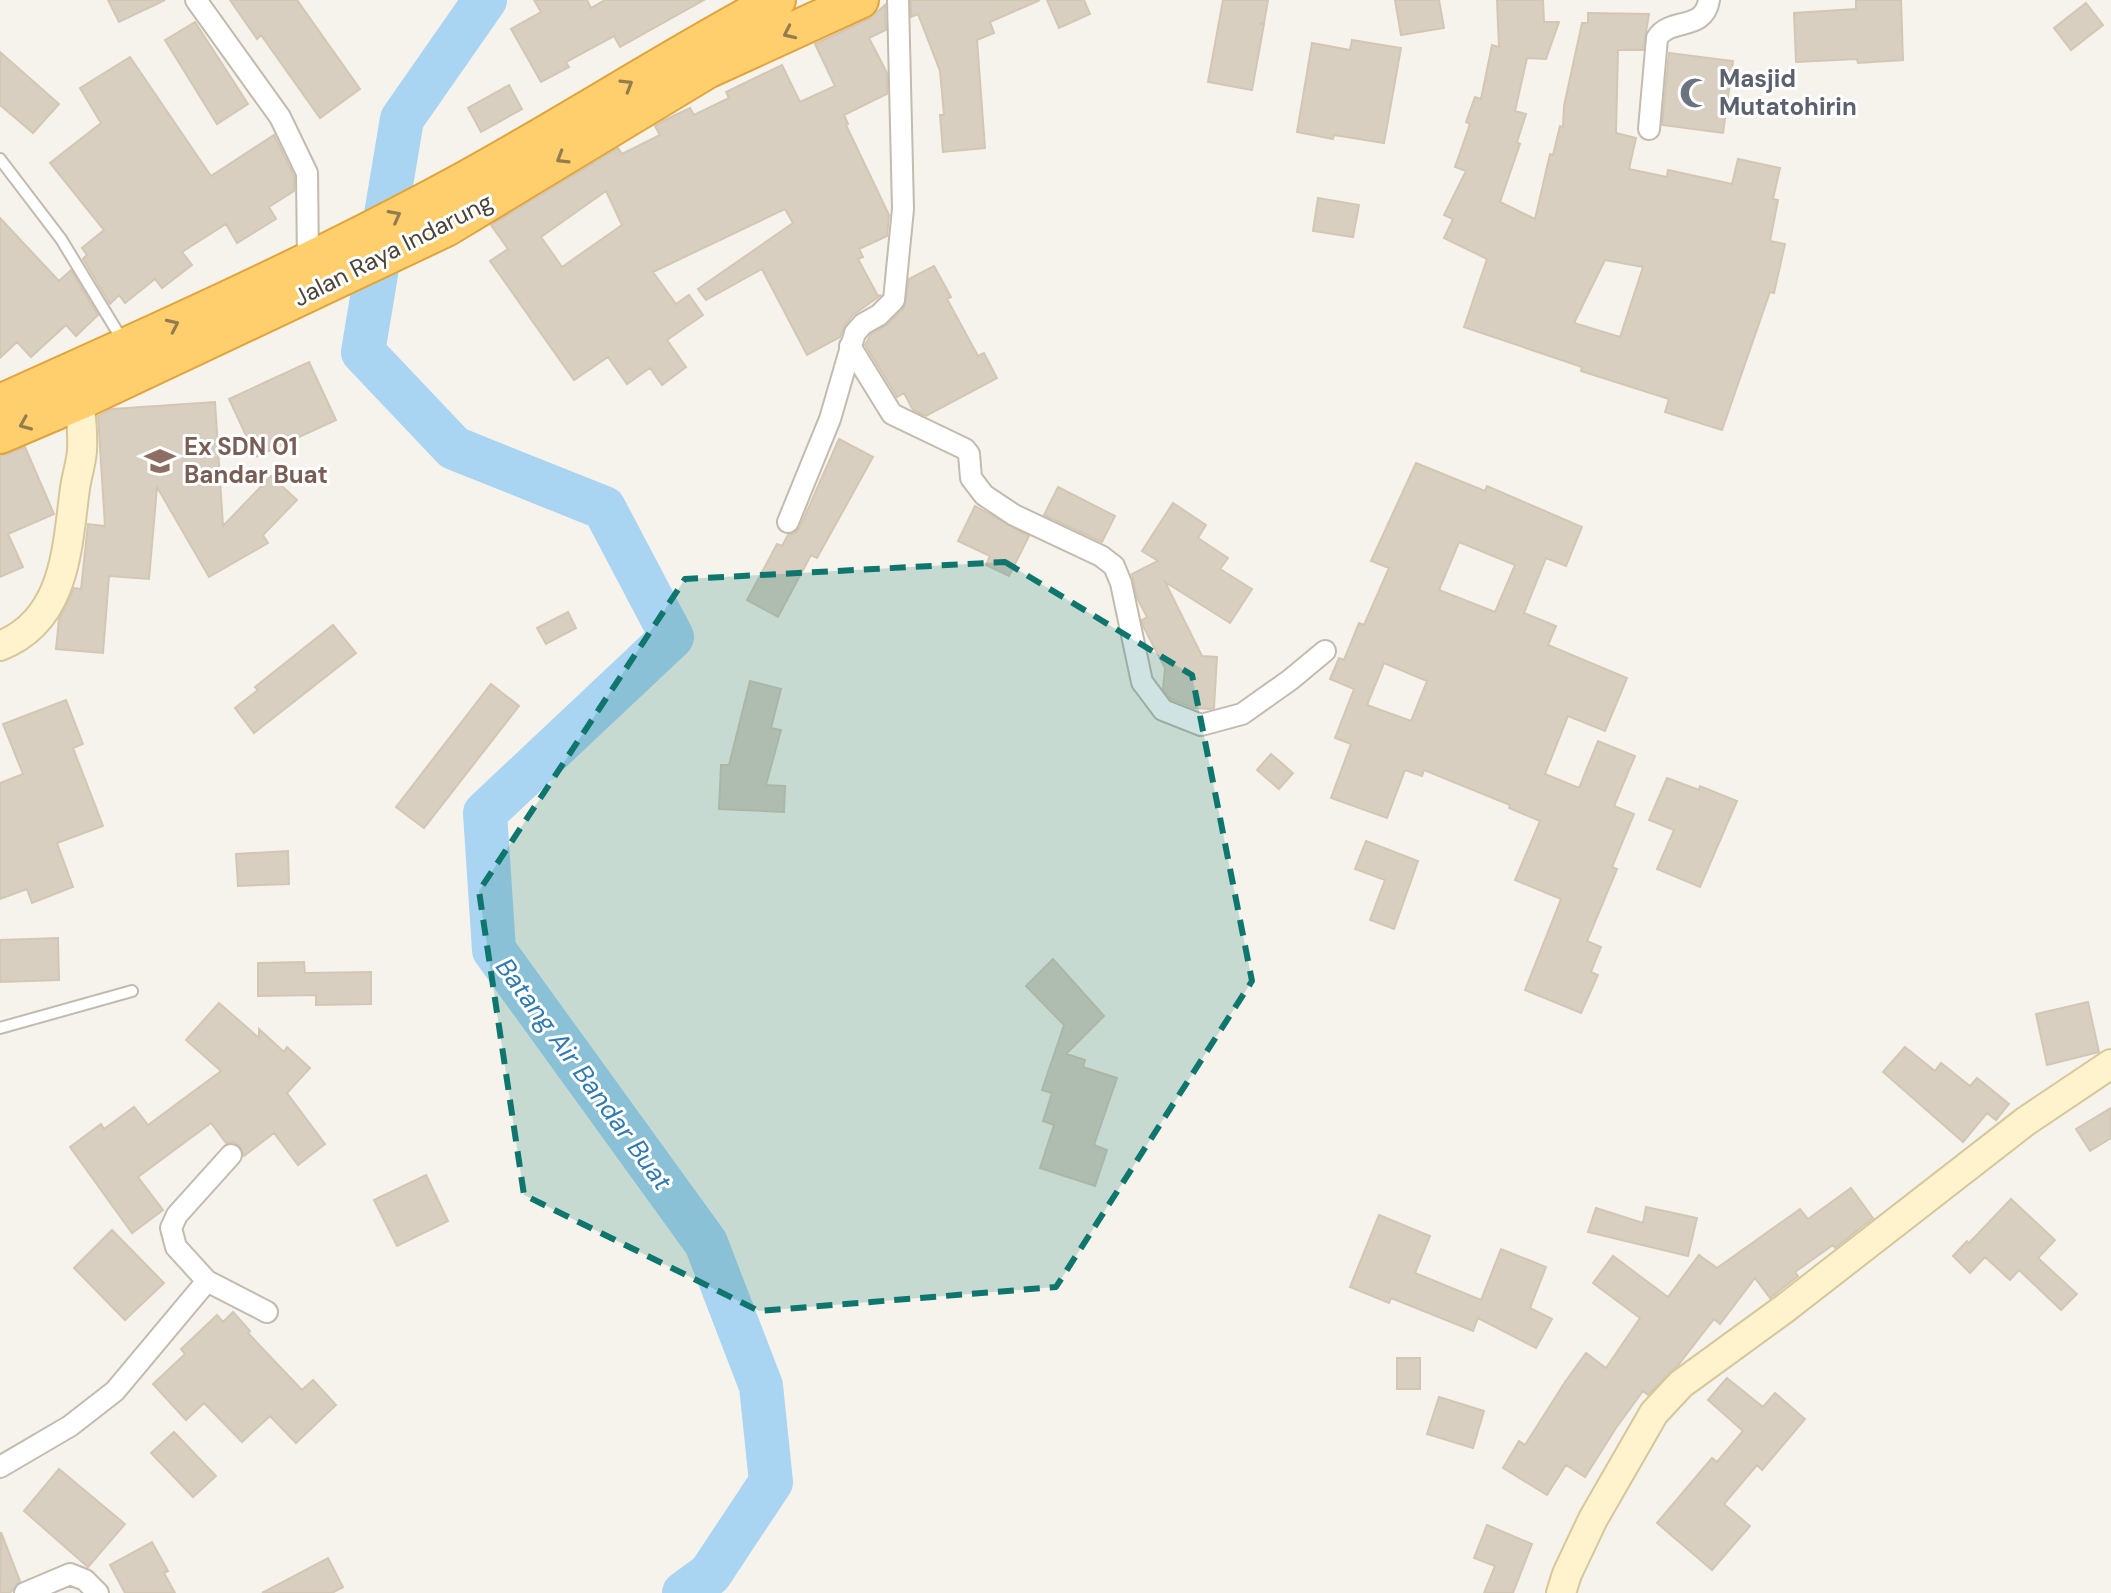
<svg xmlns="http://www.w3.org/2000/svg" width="2111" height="1593" viewBox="0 0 2111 1593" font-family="'DM Sans',sans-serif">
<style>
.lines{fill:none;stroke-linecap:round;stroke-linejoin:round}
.river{stroke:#a9d4f2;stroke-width:44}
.building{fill:#d8cfc1;stroke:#d3c7b4;stroke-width:2;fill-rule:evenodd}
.lane-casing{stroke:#c2bbae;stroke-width:14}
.street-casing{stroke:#c2bbae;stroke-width:24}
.secondary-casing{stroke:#d6c79b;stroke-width:32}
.highway-casing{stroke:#e0a43c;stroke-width:40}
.lane{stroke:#fff;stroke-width:10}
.street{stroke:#fff;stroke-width:20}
.secondary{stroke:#fff3cd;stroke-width:28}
.highway{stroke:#ffcf6e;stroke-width:36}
.oneway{stroke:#937c4e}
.marked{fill:#0f766e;fill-opacity:0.2;stroke:#0f766e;stroke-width:6;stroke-dasharray:16 10;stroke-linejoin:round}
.labels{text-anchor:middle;stroke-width:6;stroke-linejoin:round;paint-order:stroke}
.worship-label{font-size:24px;font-weight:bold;fill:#5b616d;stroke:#fff;text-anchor:start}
.street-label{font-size:24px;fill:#4b4439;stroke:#fff}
.education-label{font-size:24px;font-weight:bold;fill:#785e54;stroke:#fff;text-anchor:start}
.water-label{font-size:26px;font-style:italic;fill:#2e7ab2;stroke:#fff}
</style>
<rect width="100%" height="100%" fill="#f6f3ec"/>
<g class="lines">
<path class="river" d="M485 0 402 119 363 352 454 448 604 508 672 637 485 813 494 950 706 1243 761 1386 771 1482 710 1574 684 1593"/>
</g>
<path class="building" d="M108 0H165L119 22Z
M230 0H297L360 89 320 118 261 35 257 39Z
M534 0H587L591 8 605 0H704L620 47 614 36 566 62 569 67 541 82 511 29 541 12Z
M911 0H1040L990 22 994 33 977 40 985 148 943 152 940 115H944L940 71 918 14 911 17Z
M1047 0H1084L1090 14 1059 28Z
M1223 0H1268L1264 23 1259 24H1264L1252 90 1208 82Z
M1395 0H1439L1444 28 1401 35Z
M1497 0H1543L1544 22H1559L1546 59 1527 58 1515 111 1526 114 1517 142 1520 144 1500 202 1535 219 1550 154 1553 155 1560 126 1563 127 1564 106 1582 23H1588V13L1649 14 1643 50H1618L1616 133 1636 138 1629 169 1667 177 1668 170 1732 184 1738 159 1780 168 1773 199 1778 200 1770 241 1785 244 1774 293 1770 292 1722 430 1665 412 1669 399 1581 371 1582 367 1464 327 1487 259 1444 238 1453 219 1444 215 1466 171 1455 167 1470 124 1466 122 1475 97 1481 99 1492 45 1499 47ZM1605 260 1643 267 1620 337 1574 323Z
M1856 0H1901L1903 60 1858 63 1857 59 1796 62 1794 13 1856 9Z
M2086 3 2103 25 2071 50 2054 28Z
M885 5 886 30 869 38 887 73V94L844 115 848 124 846 125 889 215 887 236 859 249 863 257 858 259 878 296 881 295 853 315 845 325 840 337 807 355 762 269 706 300 698 289 793 223 785 209 653 272 676 304 689 295 703 315 667 340 686 367 662 385 650 368 627 384 608 357 574 380 490 261 508 249 491 225 618 148 622 154 660 135 655 126 665 120 690 108 694 115 729 98 726 92 782 65 800 102 835 86 815 44 869 19ZM606 191 622 225 562 267 541 237Z
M195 22 248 104 217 124 165 40Z
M1352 40 1401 48 1384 143 1334 135 1333 139 1297 132 1312 43 1350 50Z
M0 52 59 104 33 133 0 105Z
M1669 53 1733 61 1723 133 1662 125Z
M130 57 211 176 274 135 294 176V191L269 207 276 219 237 243 226 224 182 252 192 265 162 288 155 279 125 303 119 295 110 304 83 259 87 255 82 248 104 230 50 163 101 123 80 88Z
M509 85 522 109 481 132 468 108Z
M1318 198 1359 205 1353 237 1313 231Z
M0 218 59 281 71 270 98 315 76 336 66 325 31 357 17 342 0 358Z
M934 266 951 297 947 299 978 356 984 353 997 378 926 416 913 410 904 393 897 397 865 345 871 334 888 324 904 308 909 279Z
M309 362 336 420 256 457 229 399Z
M215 402 223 526 271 476 297 500 263 535 268 543 209 577 157 487 149 579 109 576 103 653 56 649 59 619 74 588 81 589 88 524 105 526 98 416 112 409Z
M839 439 873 457 817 558 811 555 778 617 747 600 777 544 782 546 788 535 795 533 800 527Z
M25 447 54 514 8 534 23 567 0 577V456Z
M1416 463 1485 491 1487 486 1582 527 1566 566 1546 558 1524 613 1556 626 1548 645 1627 678 1605 731 1568 716 1545 774 1579 788 1598 741 1635 756 1614 806 1634 814 1612 867 1617 869 1587 941 1601 947 1591 972 1598 975 1581 1013 1525 990 1561 899 1515 880 1540 821 1509 808 1510 805 1424 770 1422 776 1405 770 1387 818 1331 798 1351 744 1335 738 1354 689 1330 679 1339 658 1344 660 1359 623 1364 625 1389 568 1371 561ZM1459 542 1515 565 1495 612 1439 590ZM1384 663 1427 681 1411 721 1367 705Z
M1058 487 1115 516 1102 542 1044 515Z
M1173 503 1206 525 1198 538 1228 558 1220 569 1252 589 1230 623 1165 582 1202 656 1217 657 1214 708 1210 709 1194 708 1171 699 1163 689 1165 668 1143 626 1142 620 1147 617 1137 598 1132 574 1158 561 1142 551Z
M975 506 1029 536 1009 576 986 565 990 556 958 541Z
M568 612 576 628 546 644 537 628Z
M333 625 356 653 254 733 235 708 258 690 255 687Z
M750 681 781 689 771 728 781 730 766 785 785 786 784 812 719 809 721 765H729Z
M491 684 519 706 424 828 396 807Z
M66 700 83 744 73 748 103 826 57 843 73 887 32 903 27 889 0 899V783L23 774 3 724Z
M1271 754 1293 773 1279 789 1257 770Z
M1667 778 1699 790 1700 786 1737 801 1700 887 1657 869 1674 830 1649 820Z
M1366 841 1418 861 1394 929 1370 920 1385 880 1355 869Z
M288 851 289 884 238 886 236 854Z
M58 938 59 980 0 982V940Z
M1053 959 1104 1016 1066 1054 1085 1060 1083 1067 1117 1078 1094 1145 1107 1150 1095 1186 1040 1168 1054 1125 1043 1121 1052 1093 1042 1090 1064 1025 1026 986Z
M304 962 305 973 371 972V1004L316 1005V995L258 996V963Z
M2088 1002 2099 1052 2047 1065 2036 1014Z
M219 1003 259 1038V1029L284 1052 287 1047 310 1068 287 1093 325 1144 298 1165 274 1133 244 1156 240 1146 233 1142 226 1143 211 1123 138 1177 163 1210 132 1233 70 1147 101 1124 104 1129 134 1107 148 1125 221 1071 186 1040Z
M1905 1047 1935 1071 1941 1063 1970 1086 1977 1078 2009 1104 1996 1120 1987 1113 1963 1142 1883 1072Z
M2111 1108V1138L2090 1151 2076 1129Z
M426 1175 448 1221 397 1246 374 1200Z
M1851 1188 1873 1218 1835 1248 1833 1245 1795 1272 1798 1276 1770 1298 1755 1278 1720 1324 1714 1319 1679 1364 1648 1395 1643 1391 1616 1428 1585 1477 1566 1465 1547 1495 1503 1468 1519 1441 1525 1445 1565 1382 1586 1353 1606 1368 1640 1318 1593 1283 1613 1256 1668 1297 1699 1255 1717 1268 1800 1209 1808 1219Z
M2011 1199 2055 1240 2038 1258 2077 1294 2061 1310 2019 1270 2010 1280 1985 1257 1970 1273 1953 1256 1967 1241 1969 1243Z
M1646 1207 1697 1218 1688 1256 1588 1232 1596 1208 1643 1223Z
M1379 1215 1430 1236 1415 1273 1481 1300 1501 1249 1546 1267 1530 1308 1552 1319 1536 1348 1478 1318 1473 1331 1391 1298 1389 1303 1350 1287Z
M112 1230 164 1283 125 1320 74 1268Z
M233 1312 250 1331 248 1333 302 1390 313 1380 336 1405 296 1443 270 1416 242 1442 204 1403 186 1420 153 1384 185 1354 181 1349 217 1315 223 1322Z
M1397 1358H1420V1389H1397Z
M1727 1378 1763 1407 1775 1393 1805 1419 1762 1470 1757 1465 1724 1504 1750 1526 1712 1570 1657 1523 1712 1458 1717 1462 1743 1431 1708 1400Z
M1439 1397 1484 1411 1473 1448 1427 1434Z
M174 1432 216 1476 193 1497 151 1453Z
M59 1469 125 1524 88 1567 24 1511Z
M1487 1525 1532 1544 1513 1593H1484L1495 1566 1474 1558Z
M1 1532 20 1581 10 1593H0Z
M152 1542 168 1571 164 1573 175 1593H125L110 1565Z
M328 1558 343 1587 332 1593H262Z"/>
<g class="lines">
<g class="lane-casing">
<path id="lane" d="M0 159 61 239 123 341
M0 1028 132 991"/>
</g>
<g class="street-casing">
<path id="street" d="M196 0 280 117 307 173 308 262
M1649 129 1657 38C1670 17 1704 32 1709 0
M850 346 892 414 965 449 969 454 971 478 984 495 1014 515 1101 556 1114 566 1121 583 1142 682 1163 710 1201 725 1242 714 1290 680 1325 651
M788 522 830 419 855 333 863 324 879 315 894 300 903 209 898 0
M207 1281 267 1312
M0 1467 70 1426 115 1391 207 1281 176 1247 171 1228 177 1215 231 1155
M25 1593 70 1574 85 1580 98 1593"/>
</g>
<g class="secondary-casing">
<path id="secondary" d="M0 646C66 620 67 548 75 488 77 475 81 463 82 451 83 429 80 404 76 383
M1561 1593 1567 1574 1593 1519 1654 1413 1681 1384 1784 1309 2026 1121 2111 1064"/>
</g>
<g class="highway-casing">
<path id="highway" d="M0 403C156 333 313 263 463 181 569 123 670 57 777 0
M0 435 80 401 446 228 707 70 860 0"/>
</g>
<use href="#lane" class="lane"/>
<use href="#street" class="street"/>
<use href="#secondary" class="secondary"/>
<use href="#highway" class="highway"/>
</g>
<defs><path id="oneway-chevron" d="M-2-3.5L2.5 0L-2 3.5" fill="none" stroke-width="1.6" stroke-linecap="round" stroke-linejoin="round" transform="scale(2)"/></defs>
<g class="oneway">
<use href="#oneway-chevron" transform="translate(789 33) rotate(155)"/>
<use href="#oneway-chevron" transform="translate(627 85) rotate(-31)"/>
<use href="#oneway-chevron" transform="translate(562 158) rotate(149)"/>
<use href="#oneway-chevron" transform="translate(395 216) rotate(-28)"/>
<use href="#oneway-chevron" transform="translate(173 325) rotate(-25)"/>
<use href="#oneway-chevron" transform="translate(25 424) rotate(157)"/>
</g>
<path class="marked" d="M1005 562 1192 675 1252 981 1056 1287 759 1311 524 1195 479 891 685 579Z"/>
<defs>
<g id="mosque-bare" transform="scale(2.4)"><path d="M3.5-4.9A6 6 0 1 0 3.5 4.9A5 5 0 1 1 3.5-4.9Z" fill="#6b7280" stroke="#fff" stroke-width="2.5" paint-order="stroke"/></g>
<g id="school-bare" transform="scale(2.4)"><path d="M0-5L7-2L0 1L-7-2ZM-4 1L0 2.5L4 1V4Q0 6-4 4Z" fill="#8d6e63" stroke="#fff" stroke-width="2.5" paint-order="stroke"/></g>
</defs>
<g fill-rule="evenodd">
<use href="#mosque-bare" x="1695" y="93"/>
<use href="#school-bare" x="160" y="461"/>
</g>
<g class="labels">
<g class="worship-label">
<text x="1719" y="87">Masjid<tspan x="1719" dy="28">Mutatohirin</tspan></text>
</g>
<g class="street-label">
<text transform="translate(393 250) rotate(-27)" y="8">Jalan Raya Indarung</text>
</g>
<g class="education-label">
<text x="184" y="455">Ex SDN 01<tspan x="184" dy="28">Bandar Buat</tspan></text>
</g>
<g class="water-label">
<text transform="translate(584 1074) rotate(54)" y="9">Batang Air Bandar Buat</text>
</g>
</g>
</svg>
